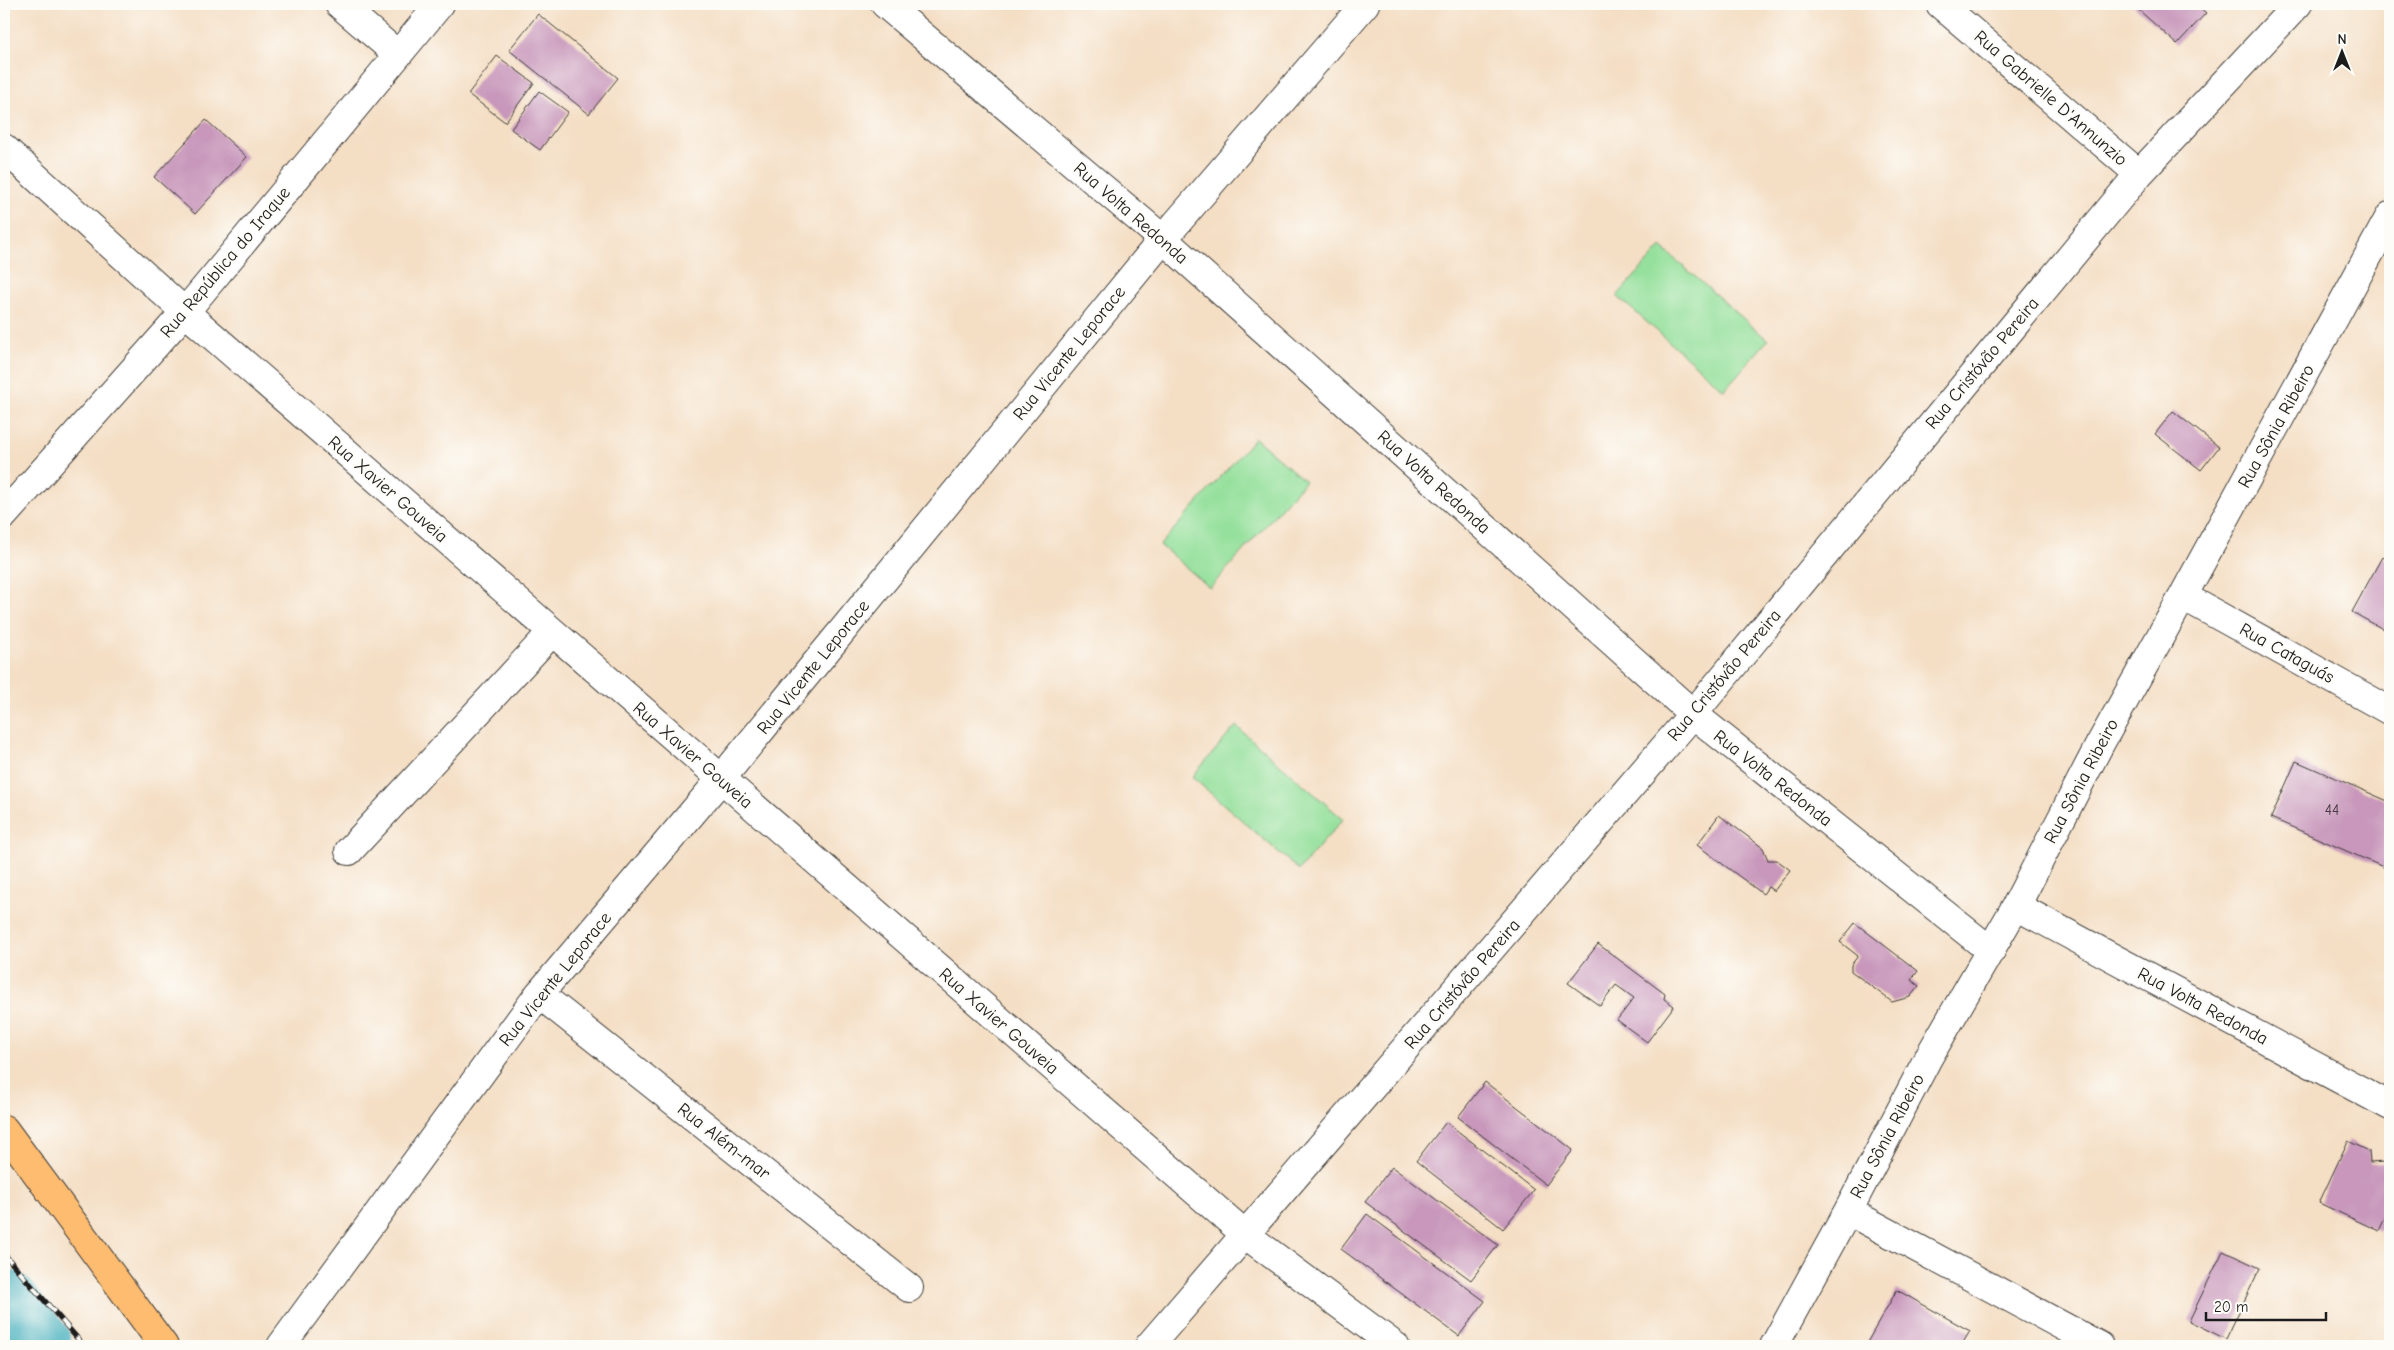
<svg xmlns="http://www.w3.org/2000/svg" width="2394" height="1350" viewBox="0 0 2394 1350" font-family="'Comic Neue',sans-serif">
<style>
.green{fill:#95e09c;stroke:#587e5c}
.lines{fill:none;stroke-linecap:round;stroke-linejoin:round}
.river{stroke:#3eacbc;stroke-width:72}
.building{fill:#c897bb}
.minor-casing{stroke:#3c3935;stroke-width:30}
.tertiary-casing{stroke:#3c3935;stroke-width:30}
.primary-casing{stroke:#3c3935;stroke-width:30}
.minor{stroke:#fff;stroke-width:28}
.tertiary{stroke:#fff;stroke-width:28}
.primary{stroke:#febc70;stroke-width:28}
.rail-casing{stroke:#1c1c1c;stroke-width:5.5}
.rail{stroke:#fdfcf7;stroke-width:4;stroke-dasharray:11;stroke-linecap:butt}
.labels{text-anchor:middle;stroke-width:4;stroke-linejoin:round;paint-order:stroke}
.number-label{font-size:15px;fill:#473b44}
.street-label{font-size:18px;fill:#1c1c1c;stroke:#fdfcf7}
</style>
<rect width="100%" height="100%" fill="#fdfcf7"/>
<filter id="ink" filterUnits="userSpaceOnUse"><feTurbulence type="fractalNoise" baseFrequency=".02" numOctaves="2"/><feDisplacementMap in="SourceGraphic" scale="10" xChannelSelector="R" yChannelSelector="G"/><feConvolveMatrix kernelMatrix="1 2 1 2 8 2 1 2 1" color-interpolation-filters="sRGB"/></filter>
<filter id="wash" filterUnits="userSpaceOnUse"><feTurbulence type="fractalNoise" baseFrequency=".0096" numOctaves="4" result="noise"/><feDisplacementMap in="SourceGraphic" scale="20" xChannelSelector="R" yChannelSelector="G"/><feGaussianBlur stdDeviation="1.12" result="paint"/><feColorMatrix in="noise" values="0 0 0 0 0 0 0 0 0 0 0 0 0 0 0 0 0 1.4 0 .05"/><feComposite in="paint" operator="in"/></filter>
<g filter="url(#wash)">
<rect width="100%" height="100%" fill="#f4dec4"/>
<path class="green" d="M1661 247 1768 340 1724 390 1617 296Z
M1255 438 1305 481 1210 588 1160 545Z
M1236 726 1343 819 1299 870 1192 777Z"/>
<g class="lines">
<path class="river" d="M4 1305 36 1346"/>
</g>
<g id="blocks">
<path class="building" d="M2132 4H2196L2206 13 2177 44Z
M538 14 618 78 589 114 509 50Z
M497 56 534 83 505 122 468 94Z
M539 91 568 112 540 150 511 129Z
M206 120 247 157 195 214 154 177Z
M2173 411 2219 447 2201 470 2155 434Z
M2382 557 2390 561V633L2352 612Z
M2296 761 2390 802V870L2271 818Z
M1719 815 1763 848 1768 860H1777L1790 870 1774 891 1768 887 1763 894 1697 845Z
M1855 923 1918 971 1911 980 1919 986 1910 997 1892 1002 1851 971V965L1858 956 1840 942Z
M1598 944 1665 994 1664 999 1674 1006 1647 1042 1617 1020 1634 998 1616 985 1600 1006 1568 983Z
M1485 1082 1573 1150 1546 1185 1458 1117Z
M1446 1122 1534 1190 1503 1229 1416 1161Z
M2348 1141 2369 1151 2370 1163 2384 1162 2390 1165V1207L2379 1231 2319 1203Z
M1392 1167 1498 1245 1471 1280 1365 1202Z
M1367 1214 1485 1301 1459 1336 1341 1249Z
M2223 1251 2260 1268 2226 1339 2189 1321Z
M1897 1290 1970 1331 1961 1346H1865Z"/>
</g>
</g>
<g filter="url(#ink)">
<use href="#blocks" fill-opacity="0" stroke="#3c3935" stroke-width="1"/>
<g class="lines">
<g class="minor-casing">
<path id="minor" d="M339 4 397 54
M885 4 1163 239 1693 714 1991 951
M1940 4 2139 174
M4 148 185 312 1246 1235 1395 1346
M4 515 185 312 440 4
M2183 596 2390 711
M349 851 552 632
M2016 906 2390 1106
M539 994 909 1288
M1848 1211 2100 1346
M1149 1346 1693 714 2139 174 2298 4
M1774 1346 1848 1211 1928 1058 2016 906 2100 744 2183 596 2390 216"/>
</g>
<g class="tertiary-casing">
<path id="tertiary" d="M281 1346 539 994 721 779 1163 239 1365 4"/>
</g>
<g class="primary-casing">
<path id="primary" d="M4 1129 164 1346"/>
</g>
<use href="#minor" class="minor"/>
<use href="#tertiary" class="tertiary"/>
<use href="#primary" class="primary"/>
<g class="rail-casing">
<path id="rail" d="M4 1254 84 1346"/>
</g>
<use href="#rail" class="rail"/>
</g>
</g>
<g class="labels">
<g class="number-label">
<text x="2332" y="815">44</text>
</g>
<g class="street-label">
<text transform="translate(2051 98) rotate(41)" y="6">Rua Gabrielle D'Annunzio</text>
<text transform="translate(1131 213) rotate(41)" y="6">Rua Volta Redonda</text>
<text transform="translate(225 262) rotate(-50)" y="6">Rua República do Iraque</text>
<text transform="translate(1069 353) rotate(-51)" y="6">Rua Vicente Leporace</text>
<text transform="translate(1982 363) rotate(-50)" y="6">Rua Cristóvão Pereira</text>
<text transform="translate(2276 426) rotate(-61)" y="6">Rua Sônia Ribeiro</text>
<text transform="translate(1434 482) rotate(42)" y="6">Rua Volta Redonda</text>
<text transform="translate(388 489) rotate(41)" y="6">Rua Xavier Gouveia</text>
<text transform="translate(2287 653) rotate(29)" y="6">Rua Cataguás</text>
<text transform="translate(813 667) rotate(-51)" y="6">Rua Vicente Leporace</text>
<text transform="translate(1724 675) rotate(-50)" y="6">Rua Cristóvão Pereira</text>
<text transform="translate(693 755) rotate(41)" y="6">Rua Xavier Gouveia</text>
<text transform="translate(1773 778) rotate(38)" y="6">Rua Volta Redonda</text>
<text transform="translate(2081 781) rotate(-62)" y="6">Rua Sônia Ribeiro</text>
<text transform="translate(555 979) rotate(-51)" y="6">Rua Vicente Leporace</text>
<text transform="translate(1462 984) rotate(-49)" y="6">Rua Cristóvão Pereira</text>
<text transform="translate(2203 1006) rotate(28)" y="6">Rua Volta Redonda</text>
<text transform="translate(999 1021) rotate(41)" y="6">Rua Xavier Gouveia</text>
<text transform="translate(1887 1136) rotate(-62)" y="6">Rua Sônia Ribeiro</text>
<text transform="translate(724 1141) rotate(38)" y="6">Rua Além-mar</text>
</g>
</g>
<rect width="2394" height="1350" fill="none" stroke="#fdfcf7" stroke-width="20"/>
<g transform="translate(2342 52)" stroke="#fdfcf7" stroke-width="4" paint-order="stroke">
<path d="M0-4L9 19L0 12L-9 19Z" fill="#1c1c1c"/>
<text y="-8" font-size="14" font-weight="bold" text-anchor="middle" fill="#1c1c1c">N</text>
</g>
<path d="M2206 1312v8h120v-8" fill="none" stroke="#1c1c1c" stroke-width="2.5"/>
<text x="2214" y="1312" font-size="15" fill="#1c1c1c" stroke="#fdfcf7" stroke-width="4" paint-order="stroke">20 m</text>
</svg>
